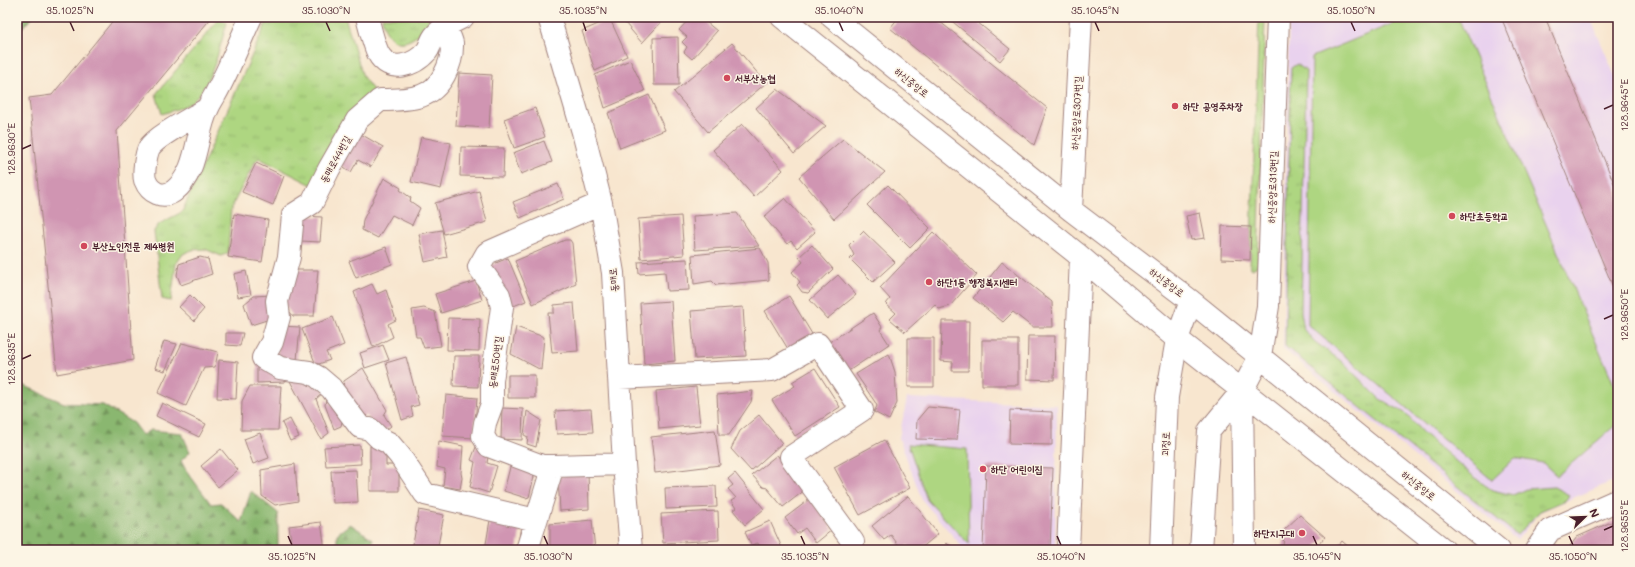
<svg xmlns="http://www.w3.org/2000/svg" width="1635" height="567" viewBox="0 0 1635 567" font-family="Mali,'Poor Story',sans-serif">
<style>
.built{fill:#e9d2ee}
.grass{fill:url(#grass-tufts);stroke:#7c7a56}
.forest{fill:url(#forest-firs);stroke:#6a6b4d}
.park{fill:#aed681;stroke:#7c7a56}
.building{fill:#d095b2}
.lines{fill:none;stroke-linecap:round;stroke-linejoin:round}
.minor-casing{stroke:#a1827d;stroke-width:24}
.minor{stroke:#fff;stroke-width:22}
.ticks{fill:none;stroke:#4a1f2b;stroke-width:1.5}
.poi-dot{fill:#d1495b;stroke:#fcf5e5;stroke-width:1.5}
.labels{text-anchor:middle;stroke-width:3;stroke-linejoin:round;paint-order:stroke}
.poi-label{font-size:10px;font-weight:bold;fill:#4a1f2b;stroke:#fcf5e5;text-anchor:start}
.street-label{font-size:10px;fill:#4a1f2b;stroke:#fcf5e5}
.neatline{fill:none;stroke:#4a1f2b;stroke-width:1.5}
.ticks-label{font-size:10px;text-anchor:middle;fill:#4a1f2b}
</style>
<defs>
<pattern id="grass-tufts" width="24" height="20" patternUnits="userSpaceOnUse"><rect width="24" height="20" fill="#aed681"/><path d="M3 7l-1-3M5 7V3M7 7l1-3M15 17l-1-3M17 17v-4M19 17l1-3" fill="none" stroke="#97b770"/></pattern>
<pattern id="forest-firs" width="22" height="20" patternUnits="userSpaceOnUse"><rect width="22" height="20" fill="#8ab76f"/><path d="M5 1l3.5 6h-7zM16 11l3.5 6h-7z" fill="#73945b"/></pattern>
</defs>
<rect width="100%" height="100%" fill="#fcf5e5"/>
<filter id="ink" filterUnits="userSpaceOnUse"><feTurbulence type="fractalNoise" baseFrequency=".025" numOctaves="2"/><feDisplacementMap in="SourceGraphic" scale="8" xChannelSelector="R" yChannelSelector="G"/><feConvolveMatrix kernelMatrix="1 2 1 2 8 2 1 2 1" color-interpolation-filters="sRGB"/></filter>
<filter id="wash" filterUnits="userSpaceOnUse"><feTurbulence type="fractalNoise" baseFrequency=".012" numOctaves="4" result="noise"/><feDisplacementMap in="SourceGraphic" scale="16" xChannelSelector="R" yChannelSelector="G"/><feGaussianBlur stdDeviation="0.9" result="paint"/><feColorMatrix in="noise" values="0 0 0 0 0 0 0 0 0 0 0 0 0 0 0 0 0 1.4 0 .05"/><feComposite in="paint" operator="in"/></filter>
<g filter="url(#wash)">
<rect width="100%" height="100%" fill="#f8e6cf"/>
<path class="built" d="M1289 17H1590L1618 83V479L1540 512 1517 540 1283 349Z
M907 398 1057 405 1055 550H965L922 500 899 438Z"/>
<path class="grass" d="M269 17H345L363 77 373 90 370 97 364 99 358 108 314 186 259 158 255 162 231 208 228 253 221 256 205 249 192 250 183 254 176 264 171 301 162 299 154 231 159 224 182 212Z
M382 17H430C426 31 404 52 390 37 385 32 383 24 382 17Z
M1259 17H1265L1258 266 1252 269 1250 266Z
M220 18 227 23C219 48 214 78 196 98 187 107 174 110 162 114L156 94Z
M1297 64 1306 71 1301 312 1304 330 1315 342 1341 361 1380 399 1405 413 1422 432 1479 481 1492 490 1513 495 1526 489 1554 487 1569 495 1566 500 1540 511 1517 535 1285 346 1291 68Z"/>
<path class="forest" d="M17 17H33L17 33Z
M17 380 18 383 64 403 103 405 133 423 142 435 150 430 182 433 190 452 181 461 186 470 211 504 221 503 241 522 251 491 278 513V550H17Z
M350 524 373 539 370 550H337V534Z"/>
<path class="park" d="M1409 17H1458L1618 394V423L1557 476 1543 463 1515 458 1492 480 1308 325 1312 57Z
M908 444 967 449 969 544 927 500Z"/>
<g id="blocks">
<path class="building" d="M116 17H212L117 131 133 360 57 374 29 98 52 95Z
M620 17H666L642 43Z
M691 17H700L717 31 692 59 684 52 687 47 682 42 687 37 679 30Z
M899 17H934L1047 108 1034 145 890 28Z
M947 17H971L1010 49 1000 61Z
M1501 17H1545L1618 193V299Z
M610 19 627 56 595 71 582 31Z
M678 37 679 85H654L653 38Z
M732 43 766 83 708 132 674 92Z
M630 60 645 91 605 108 595 75Z
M459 73 492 75 489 128 456 126Z
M777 89 826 126 794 154 756 108Z
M649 95 665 130 620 148 608 113Z
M535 108 545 137 514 148 504 119Z
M742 124 783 170 754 197 713 150Z
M359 133 383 147 371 167 358 160 351 172 341 165Z
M421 137 451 143 441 189 411 182Z
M843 139 885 172 834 219 799 177Z
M544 141 552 162 521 174 513 153Z
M461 147 504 148 503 177 460 176Z
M256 163 284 176 273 205 242 192Z
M384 178 401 188 400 190 411 198 410 201 420 208 412 225 392 215 378 238 362 230 363 220Z
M558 184 564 199 520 218 513 202Z
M888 185 930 228 910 248 867 205Z
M479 191 487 222 444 234 435 203Z
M785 198 815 232 797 248 791 241 787 244 764 217Z
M737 213 759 246 695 250 693 216Z
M1200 213 1205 238 1191 240 1186 216Z
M234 214 268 220 262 262 228 257Z
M304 216 322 217 320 242 301 241Z
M681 216 684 255 641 259 638 219Z
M1222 226 1251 227 1250 260 1221 259Z
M442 230 447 257 425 262 419 234Z
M863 231 895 262 873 282 850 259 854 255 849 245Z
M933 232 977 275 950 306 939 309 935 305 905 332 890 319 896 313 886 304 890 299 880 288Z
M565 240H570L572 243 576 284 533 304 515 261Z
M812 245 833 269 808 293 802 292 797 285 800 282 792 272 803 262 799 257Z
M386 247 392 264 356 278 349 261Z
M760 248 768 263 769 280 716 285 712 281 694 284 692 255Z
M200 257 208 259 212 274 181 285 177 275 179 264Z
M508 258 526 301 506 309 489 266Z
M687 259 689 290 667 291 665 272 639 274 638 262Z
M1002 262 1052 302 1053 327H1032L1013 312 1003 322 973 298Z
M292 270H318L314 316H293L284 304Z
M246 271 251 295 238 297 234 274Z
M838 275 856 295 827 319 810 300Z
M476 281 482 300 441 313 435 294Z
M372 284 377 294 386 290 396 320 388 324 393 337 373 347 354 292Z
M190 295 204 309 194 321 179 307Z
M271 295 273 318 251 325 244 304 254 296Z
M789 296 812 334 788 349 765 311Z
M671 301 675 361 644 364 640 303Z
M574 303 578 351 552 353 548 313H554V305Z
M743 307 746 356 695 359 691 311Z
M424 308 435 312 441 346 424 348 420 337H416L412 310Z
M873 313 882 327 880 330 889 344 847 372 828 343Z
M333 317 344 345 326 352 330 360 316 365 302 329Z
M448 318 480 319 479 351 447 350Z
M942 321H969L968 371H952L953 362 941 361Z
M280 326 300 327 297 360 277 359Z
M516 327 544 337 541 370 511 354Z
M226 333H243L240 346 226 345Z
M1028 336H1055L1054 380 1027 379Z
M908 338H934V387H908Z
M982 340H1018V385H982Z
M164 341 177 344 165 371 155 368Z
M182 343 218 352 215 367 204 368 186 406 158 393Z
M383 345 389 360 365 368 360 353Z
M889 354 895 372 897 403 889 420 874 412 877 406 875 402 856 374Z
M454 356H479L478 387 453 386Z
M406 357 419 405 411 407 413 416 402 420 386 363Z
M219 360 238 362 236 399 217 398Z
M257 361 285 372V382L257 383Z
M363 368 387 410 384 415 391 426 381 434 366 415 362 418 342 391 344 381Z
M815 368 840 407 795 436 772 400 795 386 792 382Z
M300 375 325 391 316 399 329 433 321 439 290 381Z
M508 375H535V398H508Z
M250 386H281L278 430H241L242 401Z
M696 387 700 425 659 429 656 391Z
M753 391 751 402 729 435H719L717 395Z
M446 395 477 398 474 438 442 436Z
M326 399 343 416 341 426 334 429 325 405Z
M162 403 206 424 199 437 156 416Z
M928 407 960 410 957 440 916 439 917 420Z
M502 408 523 409 522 440 501 439Z
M591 409 593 432 557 434 555 411Z
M1010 410 1052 412V445L1009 444Z
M527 411 541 420 536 447 527 444 528 437 524 435Z
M759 415 782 443 751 471 731 449 740 431Z
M290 419 299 437 290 441 282 423Z
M715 430 720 465 655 473 651 437Z
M260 433 269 458 253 464 244 439Z
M884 440 910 488 860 515 834 467Z
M439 441 463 446 461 473 462 478 460 489 443 486 445 469 437 467Z
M360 445 361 464 326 466 324 447Z
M370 446 386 447V465H399V491H370Z
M476 447 489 451 487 463 497 466 489 493 470 487 475 462 471 460Z
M221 449 238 470 218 487 201 466Z
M777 455 805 490 783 507 767 488 763 487 752 475Z
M511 463 530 468 534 477 529 497 526 498 504 491Z
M295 464 298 501 275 505 262 496 261 470Z
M986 466 1053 468 1050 550H983Z
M356 470 358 502 333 503 331 471Z
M588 470 589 509 560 511 558 477Z
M735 473 764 509 745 525 733 510 736 508 731 501 736 498 728 489 733 485 728 479Z
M716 486 717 507 666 509 665 488Z
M908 496 938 534 919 550H912L908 545 902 550 891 535 884 540 872 526Z
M810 499 833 529 816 543 805 528 797 534 785 518Z
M419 510 444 515 437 550H412Z
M718 511 719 540 663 543 661 514Z
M1300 515 1325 537 1313 550H1283L1284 530Z
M1618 519V550H1567L1577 537Z
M490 520 521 526 517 550H485Z
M592 520 595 550H550V524Z
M770 521 783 550H761L758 543 751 545 745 532Z
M321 522 325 550H292L289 526Z
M1342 541 1352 550H1335Z
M947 543 953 550H940Z"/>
</g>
</g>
<g filter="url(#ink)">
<use href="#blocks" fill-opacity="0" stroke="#a1827d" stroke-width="1"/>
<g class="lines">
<g class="minor-casing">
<path id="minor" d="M367 17C370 28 373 42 378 53 389 74 414 66 427 51 430 47 431 41 434 37 437 33 441 30 445 26
M463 17 445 26C447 31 451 38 452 43 453 64 441 89 421 96 408 100 393 100 380 100L357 120 329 169 312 203 293 215 289 257 277 301 279 317 272 342 263 358 280 368 309 372 318 377 331 388 360 427 370 429 379 438 389 443 400 456 425 494 536 520
M549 17 583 132 601 203 613 273 624 464 631 550
M782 17 1076 253 1177 339 1444 550
M832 17 1071 210 1191 301 1499 550
M207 109C194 117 156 136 149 148 146 154 143 173 145 180 150 193 163 199 174 191 199 171 195 133 208 108 210 103 213 99 215 95 229 70 239 43 251 17
M1071 210 1081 17
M619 378 772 370 818 344 862 410 791 457 853 542
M553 466 624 464
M527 550 553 466H542L489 446 483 436 485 423 492 404V381L502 307 499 295 479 267 487 253 601 203
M1068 550 1081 258
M1161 550 1167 397 1177 339 1191 301
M1201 550 1209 431 1242 391
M1244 550 1242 391 1260 356 1268 306 1278 17
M1536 550 1550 530 1618 500"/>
</g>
<use href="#minor" class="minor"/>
</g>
</g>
<path class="ticks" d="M70 22 74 31M326 22 330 31M583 22 586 31M839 22 843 31M1095 22 1099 31M1351 22 1355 31M1604 109 1613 105M22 149 31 145M1604 319 1613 315M22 359 31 355M1604 530 1613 526M288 536 292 545M544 536 548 545M801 536 805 545M1057 536 1061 545M1313 536 1317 545M1569 536 1573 545"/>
<g class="poi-dot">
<circle cx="727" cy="78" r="4"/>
<circle cx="1175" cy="106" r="4"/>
<circle cx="1452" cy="216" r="4"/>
<circle cx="84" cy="246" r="4"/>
<circle cx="929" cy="282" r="4"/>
<circle cx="983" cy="469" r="4"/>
<circle cx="1302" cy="533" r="4"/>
</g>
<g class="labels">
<g class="poi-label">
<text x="735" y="82">서부산농협</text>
<text x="1183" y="110">하단 공영주차장</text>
<text x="1460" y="220">하단초등학교</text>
<text x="92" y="250">부산노인전문 제4병원</text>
<text x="937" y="286">하단1동 행정복지센터</text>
<text x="991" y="473">하단 어린이집</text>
<text x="1294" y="537" text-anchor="end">하단지구대</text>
</g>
<g class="street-label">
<text transform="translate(912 82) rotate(39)" y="4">하신중앙로</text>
<text transform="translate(1076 113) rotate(-87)" y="4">하신중앙로307번길</text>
<text transform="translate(335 159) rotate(-61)" y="4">동매로44번길</text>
<text transform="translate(1272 187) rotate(-88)" y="4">하신중앙로313번길</text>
<text transform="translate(613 280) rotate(-95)" y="4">동매로</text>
<text transform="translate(1167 282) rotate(37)" y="4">하신중앙로</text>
<text transform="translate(495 362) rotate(-83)" y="4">동매로50번길</text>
<text transform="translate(1165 444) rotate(-88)" y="4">괴정로</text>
<text transform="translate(1419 485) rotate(39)" y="4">하신중앙로</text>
</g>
</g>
<rect width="1635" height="567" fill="none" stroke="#fcf5e5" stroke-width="44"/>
<g transform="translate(1585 517) rotate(67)" stroke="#fcf5e5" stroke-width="3" paint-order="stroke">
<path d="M0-3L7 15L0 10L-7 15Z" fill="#4a1f2b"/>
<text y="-6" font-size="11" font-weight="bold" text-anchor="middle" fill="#4a1f2b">N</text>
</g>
<rect x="22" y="22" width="1591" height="523" class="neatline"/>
<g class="ticks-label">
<text x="70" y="14">35.1025°N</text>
<text x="326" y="14">35.1030°N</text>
<text x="583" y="14">35.1035°N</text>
<text x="839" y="14">35.1040°N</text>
<text x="1095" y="14">35.1045°N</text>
<text x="1351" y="14">35.1050°N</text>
<text transform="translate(1624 105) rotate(-90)" y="4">128.9645°E</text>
<text transform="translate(11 149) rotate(-90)" y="4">128.9630°E</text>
<text transform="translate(1624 315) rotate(-90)" y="4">128.9650°E</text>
<text transform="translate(11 359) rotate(-90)" y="4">128.9635°E</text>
<text transform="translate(1624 526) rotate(-90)" y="4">128.9655°E</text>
<text x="292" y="560">35.1025°N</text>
<text x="548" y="560">35.1030°N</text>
<text x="805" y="560">35.1035°N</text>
<text x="1061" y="560">35.1040°N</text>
<text x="1317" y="560">35.1045°N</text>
<text x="1573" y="560">35.1050°N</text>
</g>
</svg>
